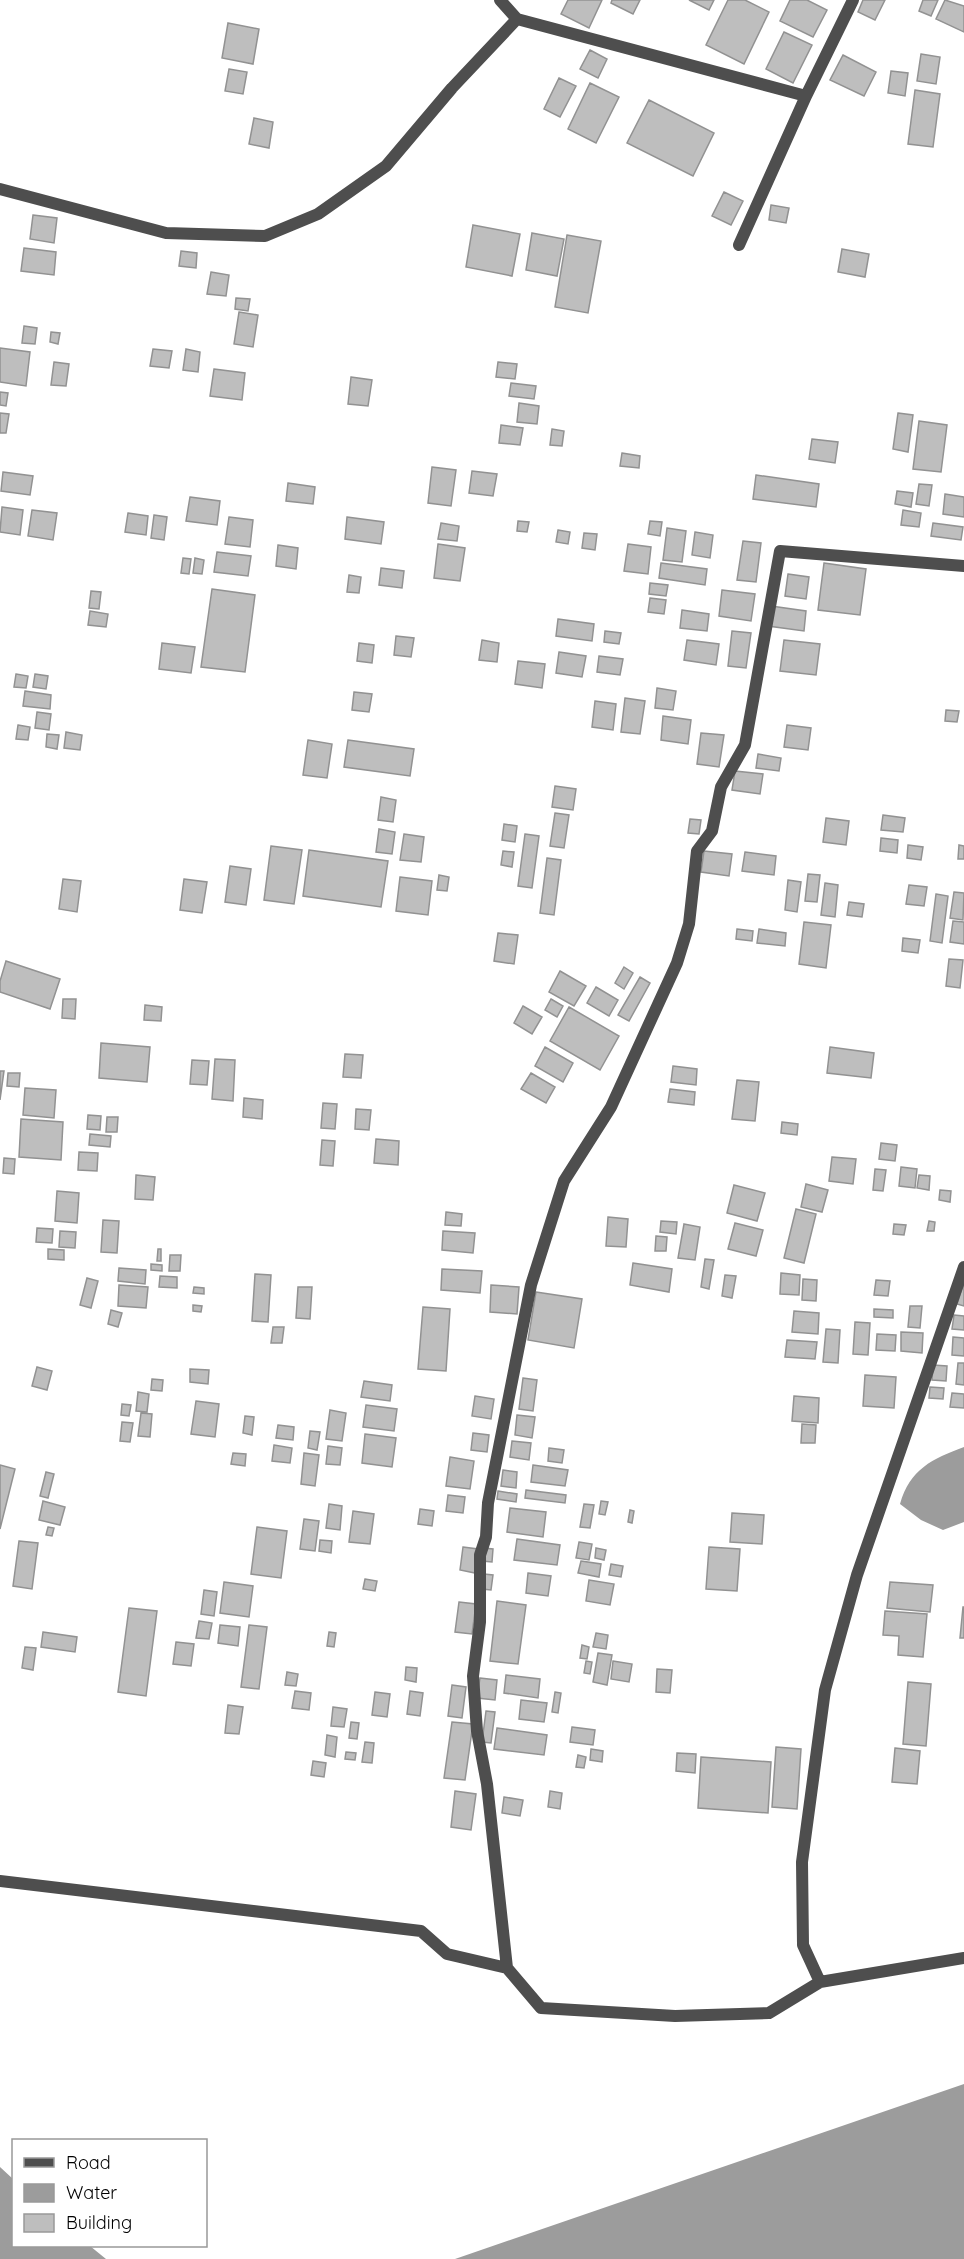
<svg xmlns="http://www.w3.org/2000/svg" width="964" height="2259" viewBox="0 0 964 2259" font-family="Quicksand,sans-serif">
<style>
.water{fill:#9c9c9c}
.building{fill:#bebebe;stroke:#929292;stroke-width:1.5}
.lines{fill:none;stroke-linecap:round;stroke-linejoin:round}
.minor{stroke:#4e4e4e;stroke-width:12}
</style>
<rect width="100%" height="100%" fill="#fff"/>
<path class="water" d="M964 1447V1522L943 1530 921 1520 900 1504C910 1469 932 1459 964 1447Z
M964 2084V2259H455Z
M0 2167 13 2179 14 2246H90L106 2259H0Z"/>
<path class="building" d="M568 0H602L589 28 561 14Z
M612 0H640L633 14 611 3Z
M689 0H714L709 10Z
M728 0H745L769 12 744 64 706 45Z
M790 0H807L827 10 813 37 780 21Z
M863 0H885L875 20 858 12Z
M923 0H938L931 16 919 11Z
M945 0 964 6V32L936 19Z
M228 23 259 29 253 64 222 58Z
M784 32 812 45 793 83 766 69Z
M590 50 607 59 598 78 580 69Z
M921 54 940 57 936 84 917 81Z
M843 55 876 72 864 96 830 80Z
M229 69 247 72 243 94 225 91Z
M891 71 908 73 905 96 888 93Z
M559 78 576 86 560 117 544 109Z
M590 83 619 97 596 143 568 129Z
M915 90 940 94 933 147 908 144Z
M649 100 714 133 693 176 627 143Z
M254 118 273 122 269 148 249 144Z
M724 192 743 201 731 225 712 216Z
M771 205 789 208 786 223 769 220Z
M33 215 57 218 54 243 30 239Z
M473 225 520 234 512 276 466 267Z
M532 233 564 239 557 276 526 270Z
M567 235 601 241 588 313 555 307Z
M24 248 56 252 54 275 21 271Z
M842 249 869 254 865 277 838 272Z
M181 251 197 253 196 268 179 266Z
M211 272 229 275 226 296 207 294Z
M236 298 250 299 248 311 235 309Z
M239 312 258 315 253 347 234 344Z
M24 326 37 328 35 344 22 343Z
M51 332 60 333 58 344 50 342Z
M0 348 30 352 26 386 0 382Z
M153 349 172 351 169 368 150 366Z
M186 349 200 352 198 372 183 370Z
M54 362 69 364 66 386 51 385Z
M498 362 517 364 515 379 496 377Z
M214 369 245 373 242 400 210 396Z
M351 377 372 380 368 406 348 404Z
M511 383 536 386 534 399 509 396Z
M0 392 8 393 6 406 0 405Z
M519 403 539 406 537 424 517 422Z
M0 413 9 414 6 433H0Z
M898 413 913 415 908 452 893 449Z
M919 421 947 425 941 472 913 469Z
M501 425 523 428 520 445 499 443Z
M552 429 564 431 562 446 550 445Z
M812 439 838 442 835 463 809 459Z
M622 453 640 456 639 468 620 466Z
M432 467 456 470 451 506 428 503Z
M472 471 497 474 493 496 469 493Z
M3 472 33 476 30 495 1 491Z
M756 475 819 484 816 507 753 499Z
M288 483 315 487 313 504 286 501Z
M919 484 932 485 929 506 916 504Z
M897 491 913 493 911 507 895 504Z
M945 494 964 497V517L943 514Z
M190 497 220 501 217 525 186 521Z
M2 507 23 510 20 535 0 532Z
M32 510 57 513 53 540 28 536Z
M903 510 921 513 919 527 901 525Z
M128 513 148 516 146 535 125 532Z
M154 515 167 517 164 540 151 538Z
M229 517 253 520 250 547 225 544Z
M347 517 384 522 381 544 345 539Z
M518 521 529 522 527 532 517 531Z
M650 521 662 522 660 536 648 534Z
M441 523 459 526 457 541 438 539Z
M933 523 963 527 961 540 931 536Z
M667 528 686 531 682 562 663 560Z
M558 530 570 532 568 544 556 542Z
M695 532 713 535 710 558 692 555Z
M584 533 597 534 595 550 582 548Z
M743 541 761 543 756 582 737 580Z
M438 544 465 548 460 581 434 578Z
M628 544 651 547 648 574 624 571Z
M278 545 298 548 296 569 276 566Z
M217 552 251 556 248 576 214 572Z
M183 558 191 559 189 574 181 573Z
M195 558 204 560 202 574 193 573Z
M661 563 707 569 705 585 659 578Z
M824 563 866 569 860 615 818 610Z
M381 568 404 571 402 588 379 585Z
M788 574 809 577 806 599 785 596Z
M349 575 361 577 359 593 347 592Z
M650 583 668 585 666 596 649 594Z
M212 589 255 595 245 672 201 667Z
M722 590 755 594 751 621 719 616Z
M91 591 101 592 99 609 89 608Z
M650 598 666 600 664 614 648 612Z
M771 606 806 611 804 631 768 626Z
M682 610 709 614 707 631 680 628Z
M90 611 108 614 106 627 88 625Z
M558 619 594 624 592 641 556 636Z
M605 631 621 633 619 644 604 642Z
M732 631 751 633 746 668 728 666Z
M396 636 414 638 411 657 394 655Z
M482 640 499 643 497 662 479 660Z
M687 640 719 644 716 665 684 660Z
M784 640 820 644 816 675 780 671Z
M162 643 195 647 191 673 159 669Z
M359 643 374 645 372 663 357 661Z
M559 652 586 656 582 677 556 673Z
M599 656 623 659 620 675 597 672Z
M518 661 545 664 542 688 515 684Z
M16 674 28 676 26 688 14 687Z
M35 674 48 676 46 689 33 687Z
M657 688 676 691 673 710 655 708Z
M25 691 51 695 50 709 23 706Z
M354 692 372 694 369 712 352 710Z
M625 698 645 701 640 734 621 732Z
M595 701 616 704 613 730 592 727Z
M946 710 959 711 957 722 945 721Z
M37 712 51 714 49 730 35 728Z
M663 716 691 720 688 744 661 740Z
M18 725 30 727 28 740 16 739Z
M787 725 811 728 808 750 784 747Z
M66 732 82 735 80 750 64 748Z
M701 733 724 735 719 767 697 764Z
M47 734 59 735 57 749 46 747Z
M308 740 332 744 327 778 303 775Z
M348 740 414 749 410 776 344 767Z
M758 754 781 758 779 771 756 768Z
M735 771 763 774 760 794 732 790Z
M555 786 576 789 573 810 552 807Z
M381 797 396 800 393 822 378 820Z
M555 813 569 815 564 848 550 846Z
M883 815 905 818 903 832 881 830Z
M826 818 849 821 846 845 823 842Z
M690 819 701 820 699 834 688 833Z
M504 824 517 826 515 842 502 840Z
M379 829 395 832 392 854 376 852Z
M404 834 424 837 421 862 400 860Z
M525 834 539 836 532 888 518 886Z
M881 838 898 840 897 853 880 851Z
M908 845 923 847 921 860 907 858Z
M959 845 964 846V859H958Z
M271 846 302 850 294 904 264 900Z
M309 850 388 861 381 907 303 896Z
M503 851 514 852 512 867 501 865Z
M704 851 732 854 729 876 701 872Z
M745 852 776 856 774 875 742 871Z
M547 858 561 860 554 915 540 913Z
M230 866 251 869 246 905 225 902Z
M808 874 820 875 817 902 805 901Z
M439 875 449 877 447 891 437 890Z
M400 877 432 881 428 915 396 911Z
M63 879 81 881 77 912 59 909Z
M184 879 207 882 202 913 180 910Z
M788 880 801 882 797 912 785 910Z
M825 883 838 885 835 917 821 915Z
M909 885 927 887 924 906 906 904Z
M954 892 964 893 963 920 950 918Z
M936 894 948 896 942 943 930 941Z
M849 902 864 904 862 917 847 915Z
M953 921 964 922V944L950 942Z
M804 922 831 925 826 968 799 964Z
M737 929 753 931 752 941 736 939Z
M759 929 786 933 785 946 757 943Z
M498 933 518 935 514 964 494 961Z
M903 938 920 940 918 953 902 951Z
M949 959 963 960 960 988 946 986Z
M6 961 60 979 50 1009 0 992V981Z
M624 967 633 973 624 989 615 983Z
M560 971 586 986 574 1006 549 992Z
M640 977 650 983 629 1021 618 1015Z
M596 987 618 1000 609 1016 587 1003Z
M63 999H76L75 1019 62 1018Z
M551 999 563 1006 557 1017 545 1010Z
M145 1005 162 1007 161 1021 144 1020Z
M523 1006 542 1017 532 1034 514 1023Z
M569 1007 619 1036 600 1070 550 1041Z
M101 1043 150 1047 147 1082 99 1078Z
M545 1047 573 1063 563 1082 535 1066Z
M830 1047 874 1053 871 1078 827 1073Z
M345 1054 363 1055 361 1078 343 1077Z
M215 1059 235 1060 233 1101 212 1099Z
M192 1060 209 1061 207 1085 190 1084Z
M673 1066 697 1069 696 1085 671 1082Z
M0 1071H4L0 1100Z
M8 1073H20L19 1087 7 1086Z
M531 1073 555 1087 546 1103 521 1089Z
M737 1080 759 1082 755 1121 732 1119Z
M25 1088 56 1090 54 1118 23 1115Z
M670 1089 695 1092 694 1105 668 1102Z
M244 1098 263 1100 262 1119 243 1117Z
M323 1103 337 1104 335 1129 321 1128Z
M356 1109 371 1110 369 1130 355 1129Z
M88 1115 101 1116 100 1130 87 1129Z
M107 1117H118L117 1132H106Z
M21 1119 63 1122 61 1160 19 1157Z
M782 1122 798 1124 797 1135 781 1133Z
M90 1134 111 1136 110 1147 89 1145Z
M376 1139 399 1141 398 1165 374 1163Z
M322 1140 335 1141 333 1166 320 1165Z
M881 1143 897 1145 895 1161 879 1159Z
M79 1152 98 1153 97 1171 78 1170Z
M832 1157 856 1159 853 1184 829 1181Z
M4 1158 15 1159 14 1174 3 1173Z
M901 1167 917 1169 915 1188 899 1186Z
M875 1169 886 1170 883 1191 873 1190Z
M136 1175 155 1177 153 1200 135 1199Z
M919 1175 930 1176 929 1190 917 1188Z
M806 1184 828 1190 822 1212 801 1207Z
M734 1185 765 1193 757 1221 727 1213Z
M940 1190 951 1191 950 1202 939 1200Z
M57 1191 79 1193 77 1223 55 1221Z
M796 1209 816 1214 804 1263 784 1258Z
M446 1212 462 1214 461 1226 445 1225Z
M608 1217 628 1219 626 1247 606 1246Z
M103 1220 119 1221 117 1253 101 1252Z
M661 1221 677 1222 676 1234 660 1232Z
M929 1221 935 1222 934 1231H927Z
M735 1223 763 1230 756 1256 728 1249Z
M684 1224 700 1227 695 1260 678 1258Z
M894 1224 906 1225 904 1235 893 1234Z
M37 1228 53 1229 52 1243 36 1242Z
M60 1231 76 1232 75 1248 59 1247Z
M443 1231 475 1233 473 1253 442 1250Z
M656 1236 667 1237 666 1251H655Z
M48 1249 64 1250V1260L48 1259Z
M158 1249H161V1261H157Z
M170 1255H181L180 1271H169Z
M705 1259 714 1260 709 1289 701 1287Z
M633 1263 672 1269 669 1292 630 1285Z
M151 1264 162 1265V1271L151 1270Z
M119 1268 146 1270 145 1284 118 1281Z
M442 1269 482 1271 480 1293 441 1290Z
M781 1273 800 1275 799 1295 780 1294Z
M255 1274 271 1275 268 1322 252 1321Z
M725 1275 736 1276 732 1298 722 1296Z
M160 1276 177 1277V1288L159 1287Z
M87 1278 98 1281 91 1308 80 1305Z
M803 1279 817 1280 816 1301 802 1300Z
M876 1280 890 1281 888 1296 874 1295Z
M119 1285 148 1287 146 1308 118 1306Z
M491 1285 519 1287 517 1314 490 1312Z
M963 1285H964V1306L957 1304Z
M194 1287 204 1288V1294L193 1293Z
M298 1287H312L310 1319 296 1318Z
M536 1292 582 1299 574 1348 528 1340Z
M193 1305 202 1306 201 1312 193 1311Z
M910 1306H922L920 1328 908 1327Z
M423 1307 450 1309 446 1371 418 1369Z
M874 1309 893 1310V1318L874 1317Z
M111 1310 122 1313 118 1327 108 1324Z
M794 1311 819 1313 818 1334 792 1332Z
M954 1315 964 1316V1330L952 1329Z
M855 1322 870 1323 868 1355 853 1354Z
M273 1327H284L282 1343H271Z
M826 1329 840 1330 838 1363 823 1362Z
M901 1332 923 1333 922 1353 901 1351Z
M877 1334 896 1335 895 1351 876 1350Z
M953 1337 964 1338V1356L952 1355Z
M787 1340 817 1342 815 1359 785 1357Z
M958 1363H964V1385L956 1384Z
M933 1365 947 1366 946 1381 932 1380Z
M37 1367 52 1371 47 1390 32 1386Z
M190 1369 209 1370 208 1384 190 1382Z
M865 1375 896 1377 894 1408 863 1406Z
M523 1378 537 1380 533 1411 519 1409Z
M152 1379 163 1380 162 1391 151 1390Z
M364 1381 392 1385 390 1401 361 1397Z
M930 1387 944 1388 943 1399 929 1398Z
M138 1392 149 1394 147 1412 136 1411Z
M952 1393 964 1394V1408L950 1407Z
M475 1396 494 1399 491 1419 472 1416Z
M794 1396 819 1398 818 1423 792 1421Z
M196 1401 219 1404 215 1437 191 1434Z
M122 1404 131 1405 129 1416 121 1415Z
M366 1405 397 1409 394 1431 363 1427Z
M330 1410 346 1413 342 1441 326 1439Z
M141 1413 152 1414 150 1437 138 1436Z
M517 1415 535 1417 532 1438 515 1435Z
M245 1416 254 1417 252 1435 243 1433Z
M122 1422 133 1423 130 1442 120 1441Z
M802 1424 816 1425 815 1443H801Z
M278 1425 294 1427 293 1440 276 1438Z
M310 1431 320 1432 317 1450 308 1448Z
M473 1433 489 1435 487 1452 471 1450Z
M365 1434 396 1438 392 1467 362 1463Z
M512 1441 531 1443 529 1460 510 1457Z
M274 1445 292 1448 290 1463 272 1461Z
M328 1446 342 1448 340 1465 326 1464Z
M549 1448 564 1450 562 1463 548 1461Z
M233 1453 246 1454 245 1466 231 1464Z
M304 1453 319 1455 315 1486 301 1484Z
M450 1457 474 1461 470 1489 446 1486Z
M0 1465 15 1469 0 1529Z
M533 1465 568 1470 565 1486 531 1482Z
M503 1470 517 1472 516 1488 501 1486Z
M46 1472 54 1474 48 1498 40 1496Z
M526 1490 566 1495 565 1503 525 1498Z
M498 1491 517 1494 516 1502 497 1499Z
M448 1495 465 1497 463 1513 446 1511Z
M43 1501 65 1507 60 1525 39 1520Z
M601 1501 608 1502 605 1515 599 1514Z
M329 1504 342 1506 340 1530 326 1528Z
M584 1504 594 1505 590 1528 580 1527Z
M510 1508 546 1512 543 1537 507 1532Z
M420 1509 434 1511 432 1526 418 1524Z
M630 1510 634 1511 632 1523 628 1522Z
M353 1511 374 1514 370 1544 349 1542Z
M732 1513 764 1515 762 1544 730 1542Z
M304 1519 319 1521 315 1551 300 1549Z
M48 1527 54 1528 52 1536 46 1535Z
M257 1527 287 1531 281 1578 251 1574Z
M517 1539 560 1545 557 1565 514 1560Z
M320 1540 332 1541 331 1553 319 1551Z
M19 1541 38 1543 32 1589 13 1586Z
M579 1542 592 1544 589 1560 576 1558Z
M463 1547 478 1549 475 1573 460 1570Z
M709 1547 740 1549 737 1591 706 1589Z
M484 1548 493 1549 492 1562 482 1561Z
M596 1548 606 1550 604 1560 595 1558Z
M581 1561 601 1564 599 1577 578 1573Z
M611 1564 623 1566 621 1577 609 1575Z
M528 1573 551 1576 548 1596 526 1593Z
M484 1574 493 1575 491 1590 482 1589Z
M365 1579 377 1581 375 1591 363 1589Z
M589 1580 614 1584 610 1605 586 1601Z
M224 1582 253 1586 249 1617 220 1613Z
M890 1582 933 1585 930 1612 887 1608Z
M204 1590 217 1592 214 1616 201 1614Z
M497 1601 526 1605 518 1664 490 1661Z
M459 1602 476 1604 472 1634 455 1632Z
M963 1607H964V1638H960Z
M129 1608 157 1611 146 1696 118 1692Z
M885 1611 927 1614 923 1657 898 1655 899 1636 883 1635Z
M199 1621 212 1623 209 1639 196 1638Z
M220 1625 240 1627 238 1646 218 1643Z
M249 1625 267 1627 259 1689 241 1687Z
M43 1632 77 1637 75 1652 41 1647Z
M329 1632 336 1633 334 1647 327 1646Z
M596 1633 608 1635 606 1649 593 1647Z
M176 1642 194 1644 191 1666 173 1664Z
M582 1645 589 1647 587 1659 580 1658Z
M25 1647 36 1648 33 1670 22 1668Z
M598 1653 612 1655 607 1685 593 1682Z
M586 1661 592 1662 590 1674 584 1673Z
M613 1661 632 1664 629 1682 611 1679Z
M406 1667 417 1668 416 1682 405 1680Z
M657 1669 672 1670 670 1693 656 1692Z
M287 1672 298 1674 296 1686 285 1685Z
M506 1675 540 1679 538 1698 504 1693Z
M480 1678 497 1680 495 1700 477 1698Z
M908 1682 931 1684 926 1746 903 1744Z
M452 1685 466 1687 462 1718 448 1716Z
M295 1691 311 1693 309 1710 292 1708Z
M410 1691 423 1693 420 1716 407 1714Z
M375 1692 390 1694 387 1717 372 1715Z
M555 1692 561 1693 558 1713 552 1712Z
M521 1700 547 1703 544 1722 519 1719Z
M228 1705 243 1707 239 1734 225 1733Z
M333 1707 347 1709 344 1727 331 1726Z
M486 1711 495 1712 491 1743 482 1742Z
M351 1722 359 1723 357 1739 349 1738Z
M452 1722 473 1724 465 1780 444 1778Z
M572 1727 595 1730 593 1745 570 1742Z
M497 1728 547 1735 544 1755 494 1749Z
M327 1735 337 1737 335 1757 325 1755Z
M365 1742 374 1743 372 1763 362 1762Z
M776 1747 801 1749 797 1809 772 1807Z
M895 1748 920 1751 917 1784 892 1782Z
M591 1749 603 1751 602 1762 590 1760Z
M346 1752 356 1753 355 1760 345 1759Z
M677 1753 696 1754 695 1773 676 1771Z
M578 1755 586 1757 584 1768 576 1767Z
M701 1757 771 1762 768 1813 698 1808Z
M313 1761 326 1763 324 1777 311 1775Z
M455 1791 476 1794 471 1830 451 1827Z
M550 1791 562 1793 560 1809 548 1807Z
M504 1797 523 1800 520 1816 502 1813Z"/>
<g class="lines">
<path class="minor" d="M500 0 517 19 806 96
M0 189 166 233 265 236 318 214 386 166 452 88 517 19
M739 245 806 96 853 0
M0 1881 421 1931 447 1954 507 1968 541 2008 675 2016 769 2013 820 1982 964 1958
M507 1968 487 1784 477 1731 473 1676 480 1622V1555L486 1537 488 1503 531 1285 564 1181 611 1107 677 963 689 924 697 851 712 831 721 787 745 745 780 551 964 566
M820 1982 803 1945 802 1862 825 1690 857 1575 964 1267"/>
</g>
<rect x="12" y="2139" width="195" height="108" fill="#ffffff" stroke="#999999" stroke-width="1.5"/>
<rect x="24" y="2158" width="30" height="9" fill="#4e4e4e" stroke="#999999" stroke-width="1.5"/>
<text x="66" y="2169" font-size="18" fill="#000000">Road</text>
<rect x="24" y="2184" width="30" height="18" fill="#9c9c9c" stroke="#999999" stroke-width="1.5"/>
<text x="66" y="2199" font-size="18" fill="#000000">Water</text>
<rect x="24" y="2214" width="30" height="18" fill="#bebebe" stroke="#999999" stroke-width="1.5"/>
<text x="66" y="2229" font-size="18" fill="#000000">Building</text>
</svg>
